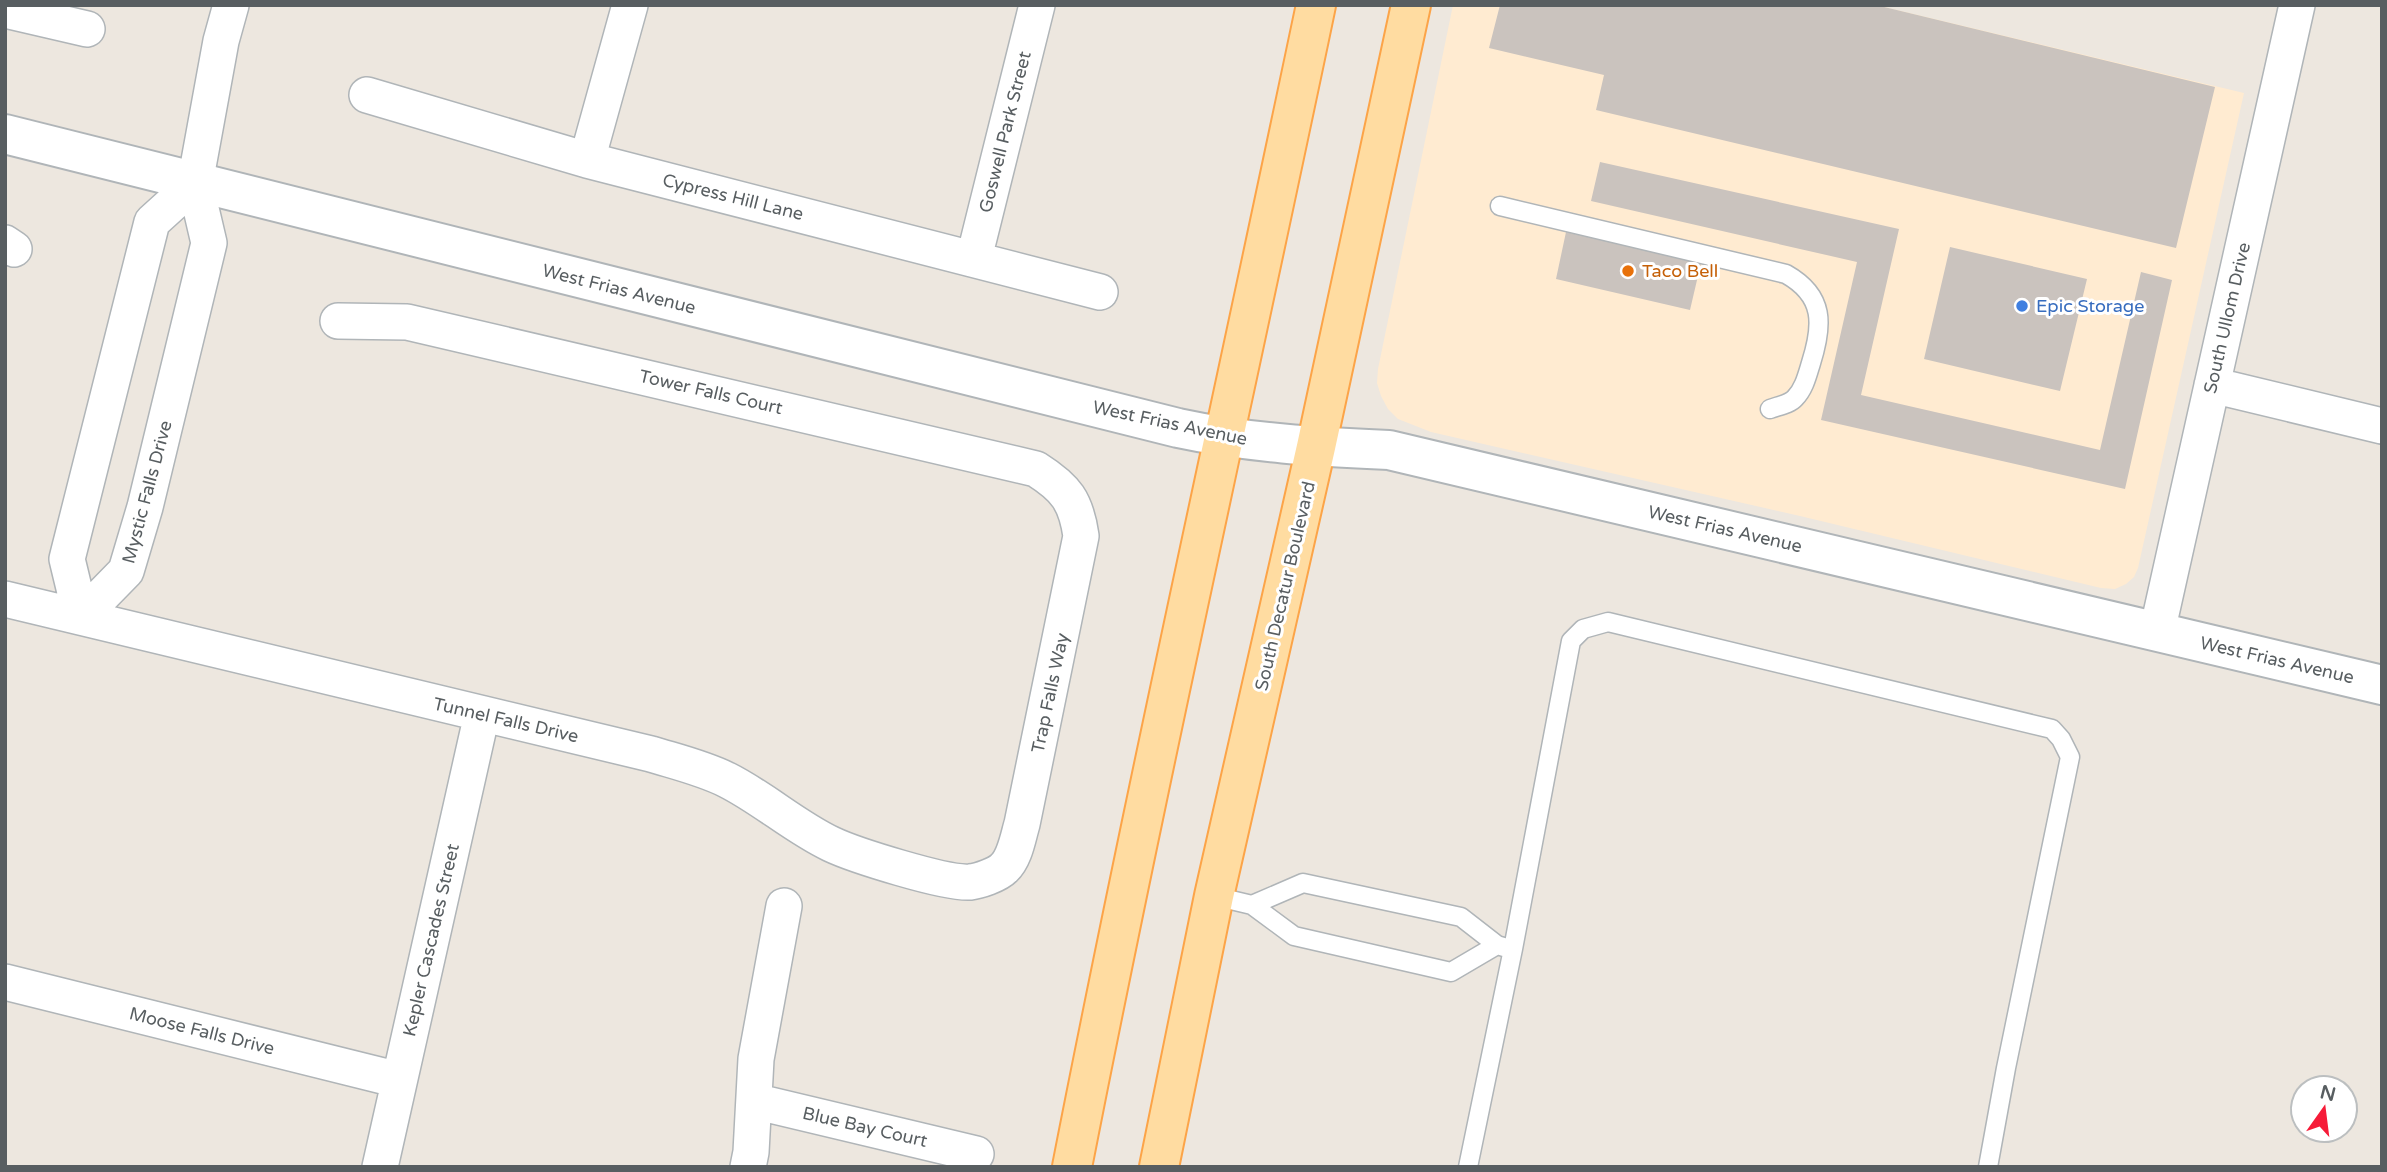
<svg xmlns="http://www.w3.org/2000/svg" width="2387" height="1172" viewBox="0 0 2387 1172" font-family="'Varela Round',sans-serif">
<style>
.commercial{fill:#ffebd1}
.building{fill:#cac3be}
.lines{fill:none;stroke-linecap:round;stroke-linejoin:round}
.service-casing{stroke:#b0b5b8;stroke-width:21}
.minor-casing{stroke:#b0b5b8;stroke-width:38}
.tertiary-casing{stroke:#b0b5b8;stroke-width:42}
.primary-casing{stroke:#fca448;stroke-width:42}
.service{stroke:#fff;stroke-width:18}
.minor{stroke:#fff;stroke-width:35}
.tertiary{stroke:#fff;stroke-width:38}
.primary{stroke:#ffdca1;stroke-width:38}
.food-dot{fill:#e8710a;stroke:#fff;stroke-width:2.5}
.shop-dot{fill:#3f7fe0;stroke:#fff;stroke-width:2.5}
.labels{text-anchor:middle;stroke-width:6;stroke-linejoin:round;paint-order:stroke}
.street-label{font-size:18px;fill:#585e61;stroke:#fff}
.food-label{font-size:18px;fill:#c56008;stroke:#fff;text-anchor:start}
.shop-label{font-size:18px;fill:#366cbe;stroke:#fff;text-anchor:start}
</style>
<rect width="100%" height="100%" fill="#ede7df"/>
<path class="commercial" d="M1453 5H1876L2244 93 2138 568 2134 577 2126 584 2115 589 2101 588 1800 516 1431 432 1398 419 1388 409 1381 396 1377 383 1378 369Z"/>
<path class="building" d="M1500 5H1876L2215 87 2176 248 1596 110 1604 75 1489 48Z
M1600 162 1899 229 1861 395 2100 450 2141 272 2172 280 2125 489 1821 420 1857 262 1591 201Z
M1566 232 1701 263 1690 310 1556 279Z
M1950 247 2087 279 2060 391 1924 359Z"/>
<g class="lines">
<g class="service-casing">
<path id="service" d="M1500 206 1786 274C1825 296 1823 325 1811 363 1807 376 1804 389 1795 398 1790 404 1778 406 1770 409
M1214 896 1252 905 1294 936 1451 972 1497 945
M1252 905 1303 883 1461 917 1497 945 1507 948
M1468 1167 1513 949 1571 641 1583 629 1608 622 2052 729 2061 739 2070 757 2006 1068 1988 1167"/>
</g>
<g class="minor-casing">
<path id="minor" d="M5 10 87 29
M367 95 587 160 1100 292
M587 160 630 5
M5 243 14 249
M974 258 1037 5
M2212 385 2382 426
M5 599 651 754C677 762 703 768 727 780 763 798 795 827 831 844 854 855 946 884 970 882 979 881 997 875 1004 868 1015 858 1018 837 1022 824L1081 536C1076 501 1066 488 1036 469L407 322 338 321
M81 617 126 571 145 507 209 243 195 183 221 41 231 5
M81 617 67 559 152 222 195 183
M2157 632 2297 5
M5 982 399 1080
M754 1101 976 1154
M380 1167 482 714
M748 1167 751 1152 756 1059 784 906"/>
</g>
<g class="tertiary-casing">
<path id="tertiary" d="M5 134 1178 428C1248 443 1318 447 1389 450L2382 685"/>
</g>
<g class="primary-casing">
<path id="primary" d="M1072 1167C1148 779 1235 392 1316 5
M1159 1167 1214 896 1316 447 1411 5"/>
</g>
<use href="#service" class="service"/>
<use href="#minor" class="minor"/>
<use href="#tertiary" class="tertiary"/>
<use href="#primary" class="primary"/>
</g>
<circle class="food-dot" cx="1628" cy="271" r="7"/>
<circle class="shop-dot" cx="2022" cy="306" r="7"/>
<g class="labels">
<g class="street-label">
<text transform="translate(1005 132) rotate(-76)" y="6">Goswell Park Street</text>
<text transform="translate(733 197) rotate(14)" y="6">Cypress Hill Lane</text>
<text transform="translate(619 289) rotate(14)" y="6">West Frias Avenue</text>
<text transform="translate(2227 318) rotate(-77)" y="6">South Ullom Drive</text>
<text transform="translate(711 392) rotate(13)" y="6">Tower Falls Court</text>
<text transform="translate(1170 423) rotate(12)" y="6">West Frias Avenue</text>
<text transform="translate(147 492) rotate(-75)" y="6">Mystic Falls Drive</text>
<text transform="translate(1725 529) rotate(13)" y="6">West Frias Avenue</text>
<text transform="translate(1285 586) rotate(-77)" y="6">South Decatur Boulevard</text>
<text transform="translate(2277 660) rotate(13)" y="6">West Frias Avenue</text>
<text transform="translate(1050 693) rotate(-78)" y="6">Trap Falls Way</text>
<text transform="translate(506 720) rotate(13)" y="6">Tunnel Falls Drive</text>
<text transform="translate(431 940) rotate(-77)" y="6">Kepler Cascades Street</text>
<text transform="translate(202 1031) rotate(14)" y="6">Moose Falls Drive</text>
<text transform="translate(865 1127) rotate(13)" y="6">Blue Bay Court</text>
</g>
<g class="food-label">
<text x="1642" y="277">Taco Bell</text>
</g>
<g class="shop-label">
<text x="2036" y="312">Epic Storage</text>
</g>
</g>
<rect width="2387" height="1172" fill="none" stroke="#585e61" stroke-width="14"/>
<g transform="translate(2324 1109) rotate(14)"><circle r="33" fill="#ffffff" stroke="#bcbfc0" stroke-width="2"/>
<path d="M0-5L12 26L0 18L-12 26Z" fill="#f61b38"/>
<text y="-10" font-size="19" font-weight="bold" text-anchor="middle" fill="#585e61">N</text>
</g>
</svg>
